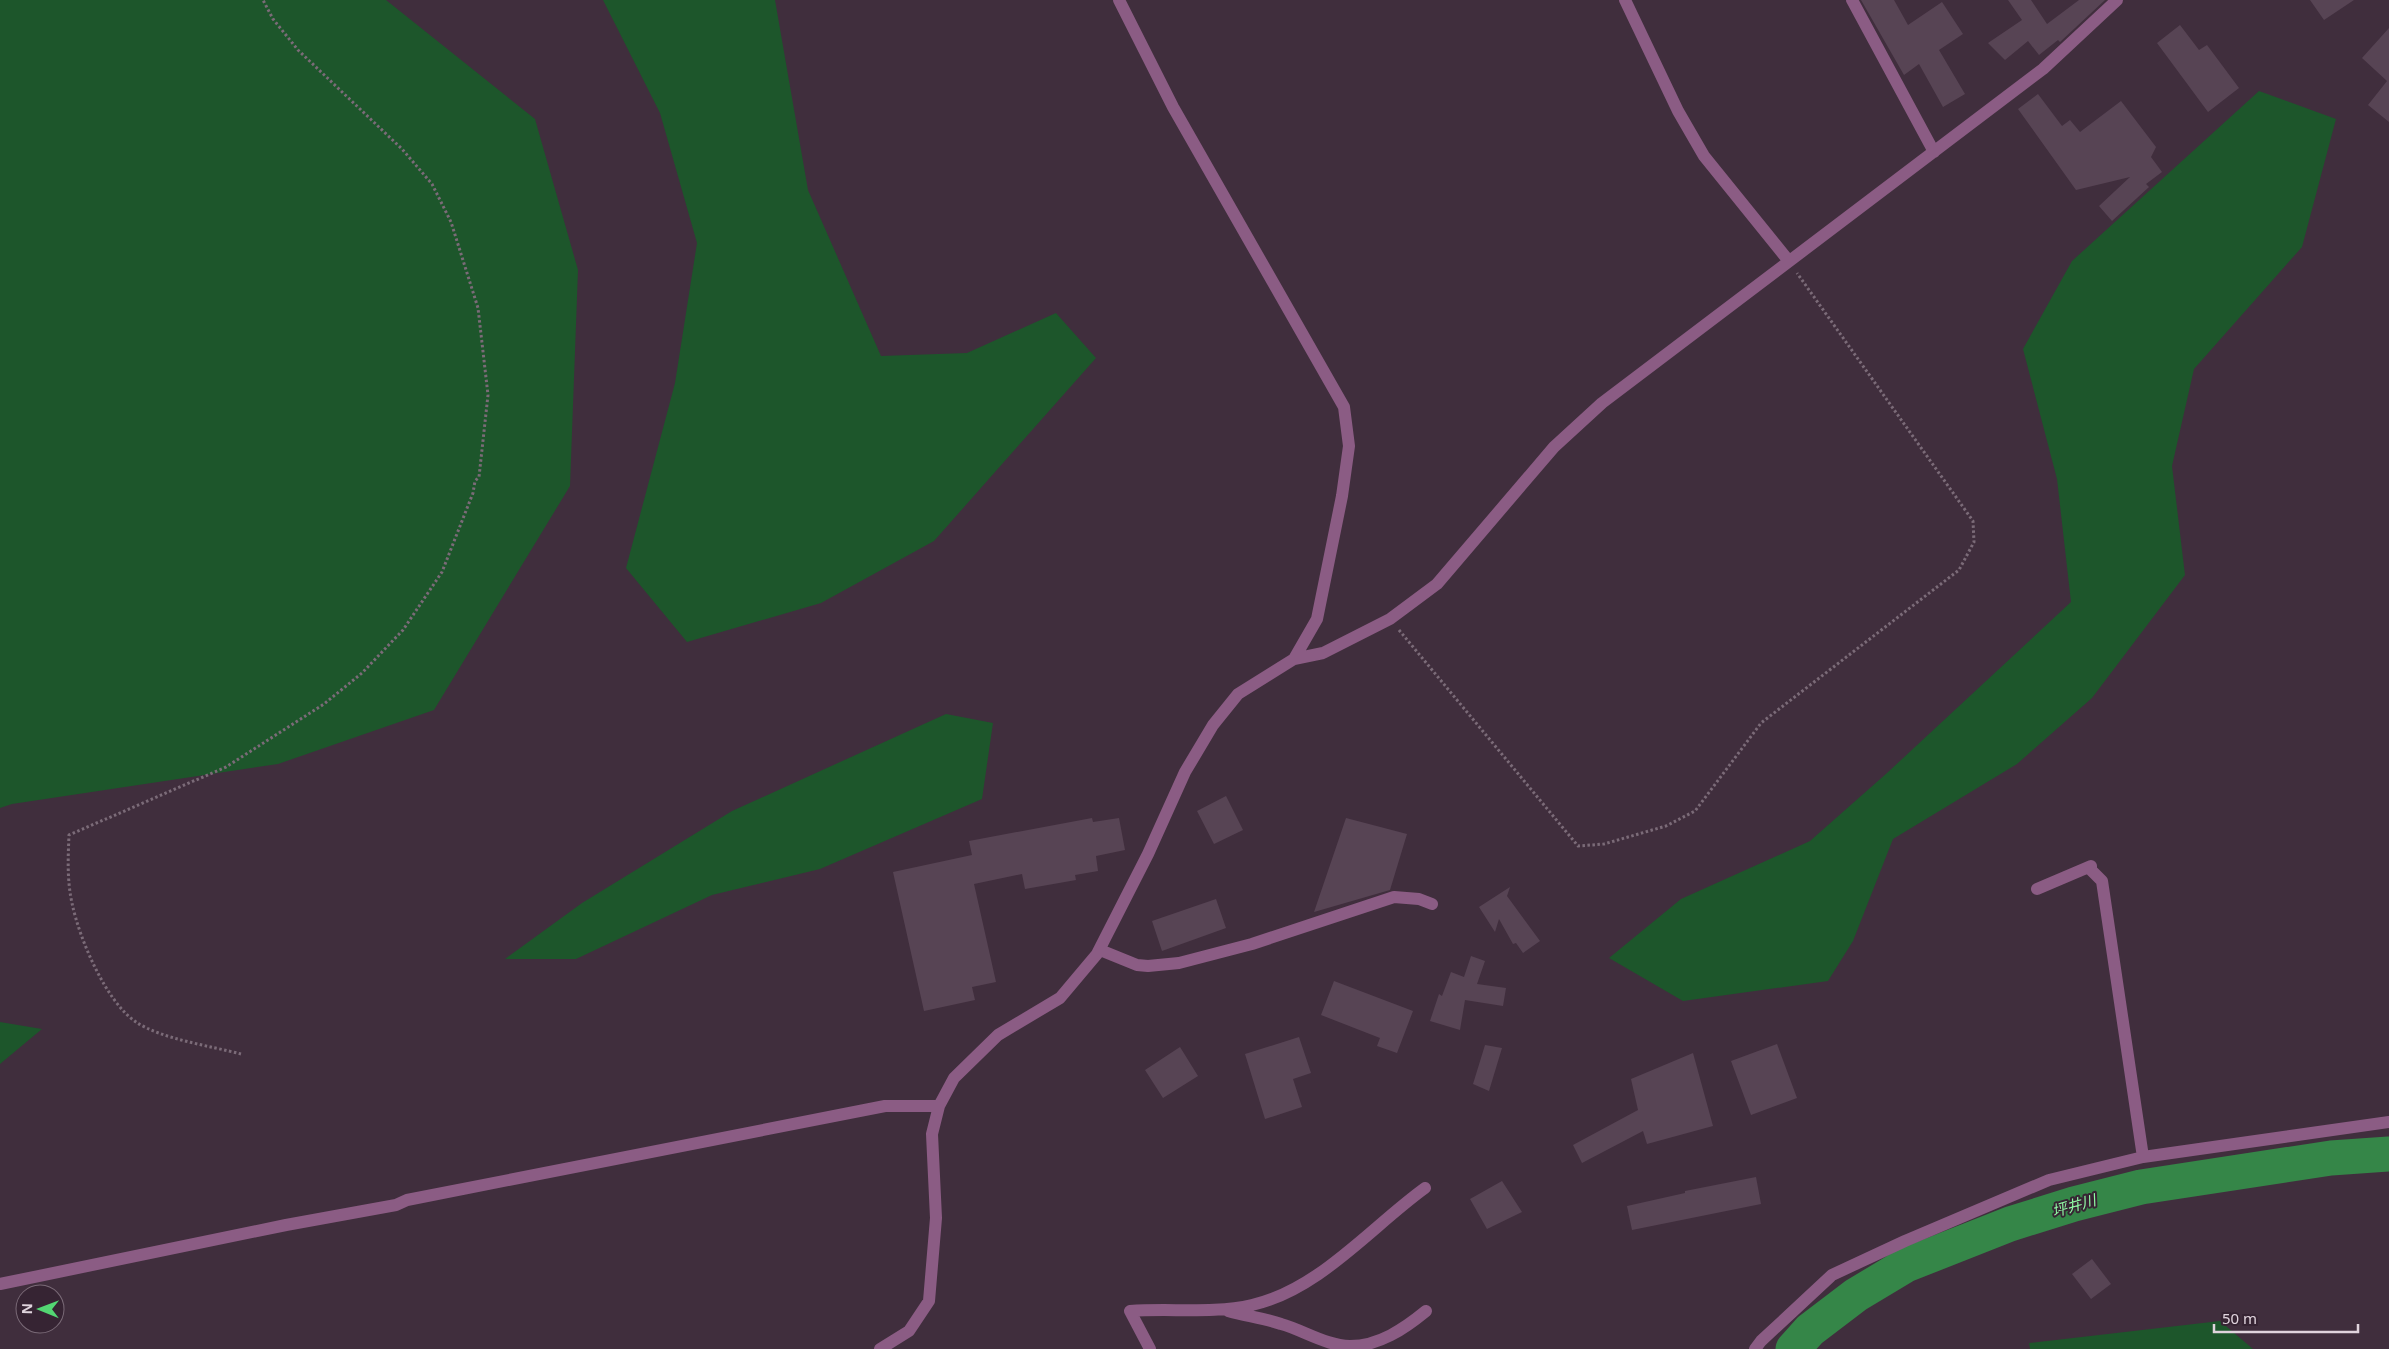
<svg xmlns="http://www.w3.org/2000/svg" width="2389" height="1349" viewBox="0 0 2389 1349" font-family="'Noto Sans','Noto Sans JP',sans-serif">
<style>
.green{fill:#1d562b}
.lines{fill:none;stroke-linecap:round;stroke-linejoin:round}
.river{stroke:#358648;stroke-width:35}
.building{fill:#574454}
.path{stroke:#7b6b78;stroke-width:3;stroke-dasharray:2.5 2.5;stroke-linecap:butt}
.minor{stroke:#8b5c84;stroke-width:12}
.labels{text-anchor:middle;stroke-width:4;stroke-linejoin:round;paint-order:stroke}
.water-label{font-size:15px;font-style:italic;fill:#91fba5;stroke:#362433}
</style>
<rect width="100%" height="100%" fill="#402e3d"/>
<path class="green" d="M0 0H386L535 119 578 270 570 486 434 710 278 764 12 804 0 808Z
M603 0H775L808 190 881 356 967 353 1056 313 1096 358 934 541 821 603 687 642 626 568 675 383 697 243 660 113Z
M2259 91 2336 119 2302 247 2194 369 2172 466 2185 575 2092 698 2017 764 1893 839 1853 941 1828 981 1683 1001 1609 958 1681 899 1810 841 1887 773 2071 602 2057 479 2023 349 2072 261Z
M946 714 993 723 982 799 820 869 712 895 576 959H505L582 903 732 811Z
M0 1022 42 1029 0 1064Z
M2220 1321 2253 1349H2030L2029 1343Z"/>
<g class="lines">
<path class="river" d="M1793 1349 1810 1330 1856 1295 1906 1265 2010 1224 2074 1204 2141 1187 2331 1158 2389 1154"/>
</g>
<path class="building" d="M1861 0H1894L1908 25 1942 2 1963 34 1939 50 1965 94 1943 107 1919 64 1904 75Z
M2008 0H2031L2047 24 2079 0H2105L2060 42 2058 40 2039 55 2028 41 2005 60 1988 43 2022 20Z
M2310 0H2354L2324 20Z
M2180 25 2199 50 2207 45 2239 88 2208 112 2157 43Z
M2389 28V122L2368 105 2387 81 2362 58Z
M2038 94 2062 126 2070 120 2080 132 2121 101 2156 147 2151 157 2162 172 2146 184 2149 187 2112 221 2099 206 2130 177 2076 190 2018 109Z
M1226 796 1243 830 1214 844 1197 811Z
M1092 818 1093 822 1119 818 1125 850 1096 856 1098 871 1075 875 1076 880 1025 889 1022 874 974 884 996 982 972 987 975 1000 924 1011 893 872 972 855 969 841Z
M1346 818 1407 834 1390 890 1314 912Z
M1510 887 1507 896 1540 941 1523 953 1516 943 1513 944 1499 919 1495 932 1479 907Z
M1216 899 1226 928 1162 951 1152 921Z
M1471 956 1485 961 1477 984 1506 988 1503 1006 1465 1000 1460 1030 1430 1021 1439 994 1442 996 1451 972 1464 977Z
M1334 981 1413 1011 1397 1053 1377 1046 1380 1038 1321 1015Z
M1299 1037 1311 1073 1293 1079 1302 1107 1265 1119 1245 1054Z
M1777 1044 1797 1098 1751 1115 1731 1061Z
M1485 1045 1502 1048 1489 1091 1473 1084Z
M1180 1047 1198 1076 1163 1098 1145 1070Z
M1693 1053 1713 1126 1647 1144 1643 1131 1582 1163 1573 1145 1638 1110 1631 1079Z
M1756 1177 1761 1204 1632 1230 1627 1206 1685 1193V1191Z
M1502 1181 1522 1212 1487 1229 1470 1199Z
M2092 1259 2111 1284 2091 1299 2072 1274Z"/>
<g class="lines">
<path class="path" d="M1399 630 1578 846 1604 844 1666 826 1695 811 1761 723 1959 570 1974 542 1973 521 1797 273
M241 1054C211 1046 161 1039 136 1022 106 1002 79 938 72 903 67 881 68 858 69 835L226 767 324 704 362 673 403 630 442 572 473 493 475 481 479 477 488 395 478 308 451 222 432 184 402 149 298 50 273 19 263 0"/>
<path class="minor" d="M1119 0 1173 107 1344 407 1349 446 1342 496 1317 619 1294 659
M1625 0 1678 111 1704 156 1788 260
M1852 0 1934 152
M2037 889 2091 866V870L2102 881 2143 1157
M1100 950 1137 965 1148 966 1179 963 1252 944 1394 897 1419 899 1432 904
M0 1284 286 1225 396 1205 407 1200 885 1106H939
M1228 1311C1245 1316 1264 1318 1281 1324 1303 1330 1327 1346 1350 1346 1379 1346 1404 1329 1426 1311
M880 1349 909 1331 929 1301 936 1218 932 1134 939 1106 954 1078 998 1035 1060 998 1097 954 1148 854 1185 772 1213 725 1238 694 1294 659 1323 653 1390 619 1437 584 1554 447 1602 403 2043 69 2117 0
M1150 1349 1130 1311C1170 1308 1213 1314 1252 1305 1319 1290 1371 1227 1425 1188
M1755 1349 1761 1341 1832 1275 1905 1241 2049 1180 2143 1157 2389 1122"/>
</g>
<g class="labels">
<g class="water-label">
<text transform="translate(2074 1206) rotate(-16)" y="5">坪井川</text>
</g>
</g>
<g transform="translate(40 1309) rotate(271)"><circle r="24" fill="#362433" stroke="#7a6a77"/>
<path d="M0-4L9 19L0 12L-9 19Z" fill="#53d673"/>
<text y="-8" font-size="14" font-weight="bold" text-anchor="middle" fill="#e0d4dd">N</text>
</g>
<path d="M2214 1324v8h144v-8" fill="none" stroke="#e0d4dd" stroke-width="2.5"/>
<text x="2222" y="1324" font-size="15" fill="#e0d4dd" stroke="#362433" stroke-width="4" paint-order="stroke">50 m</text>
</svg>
